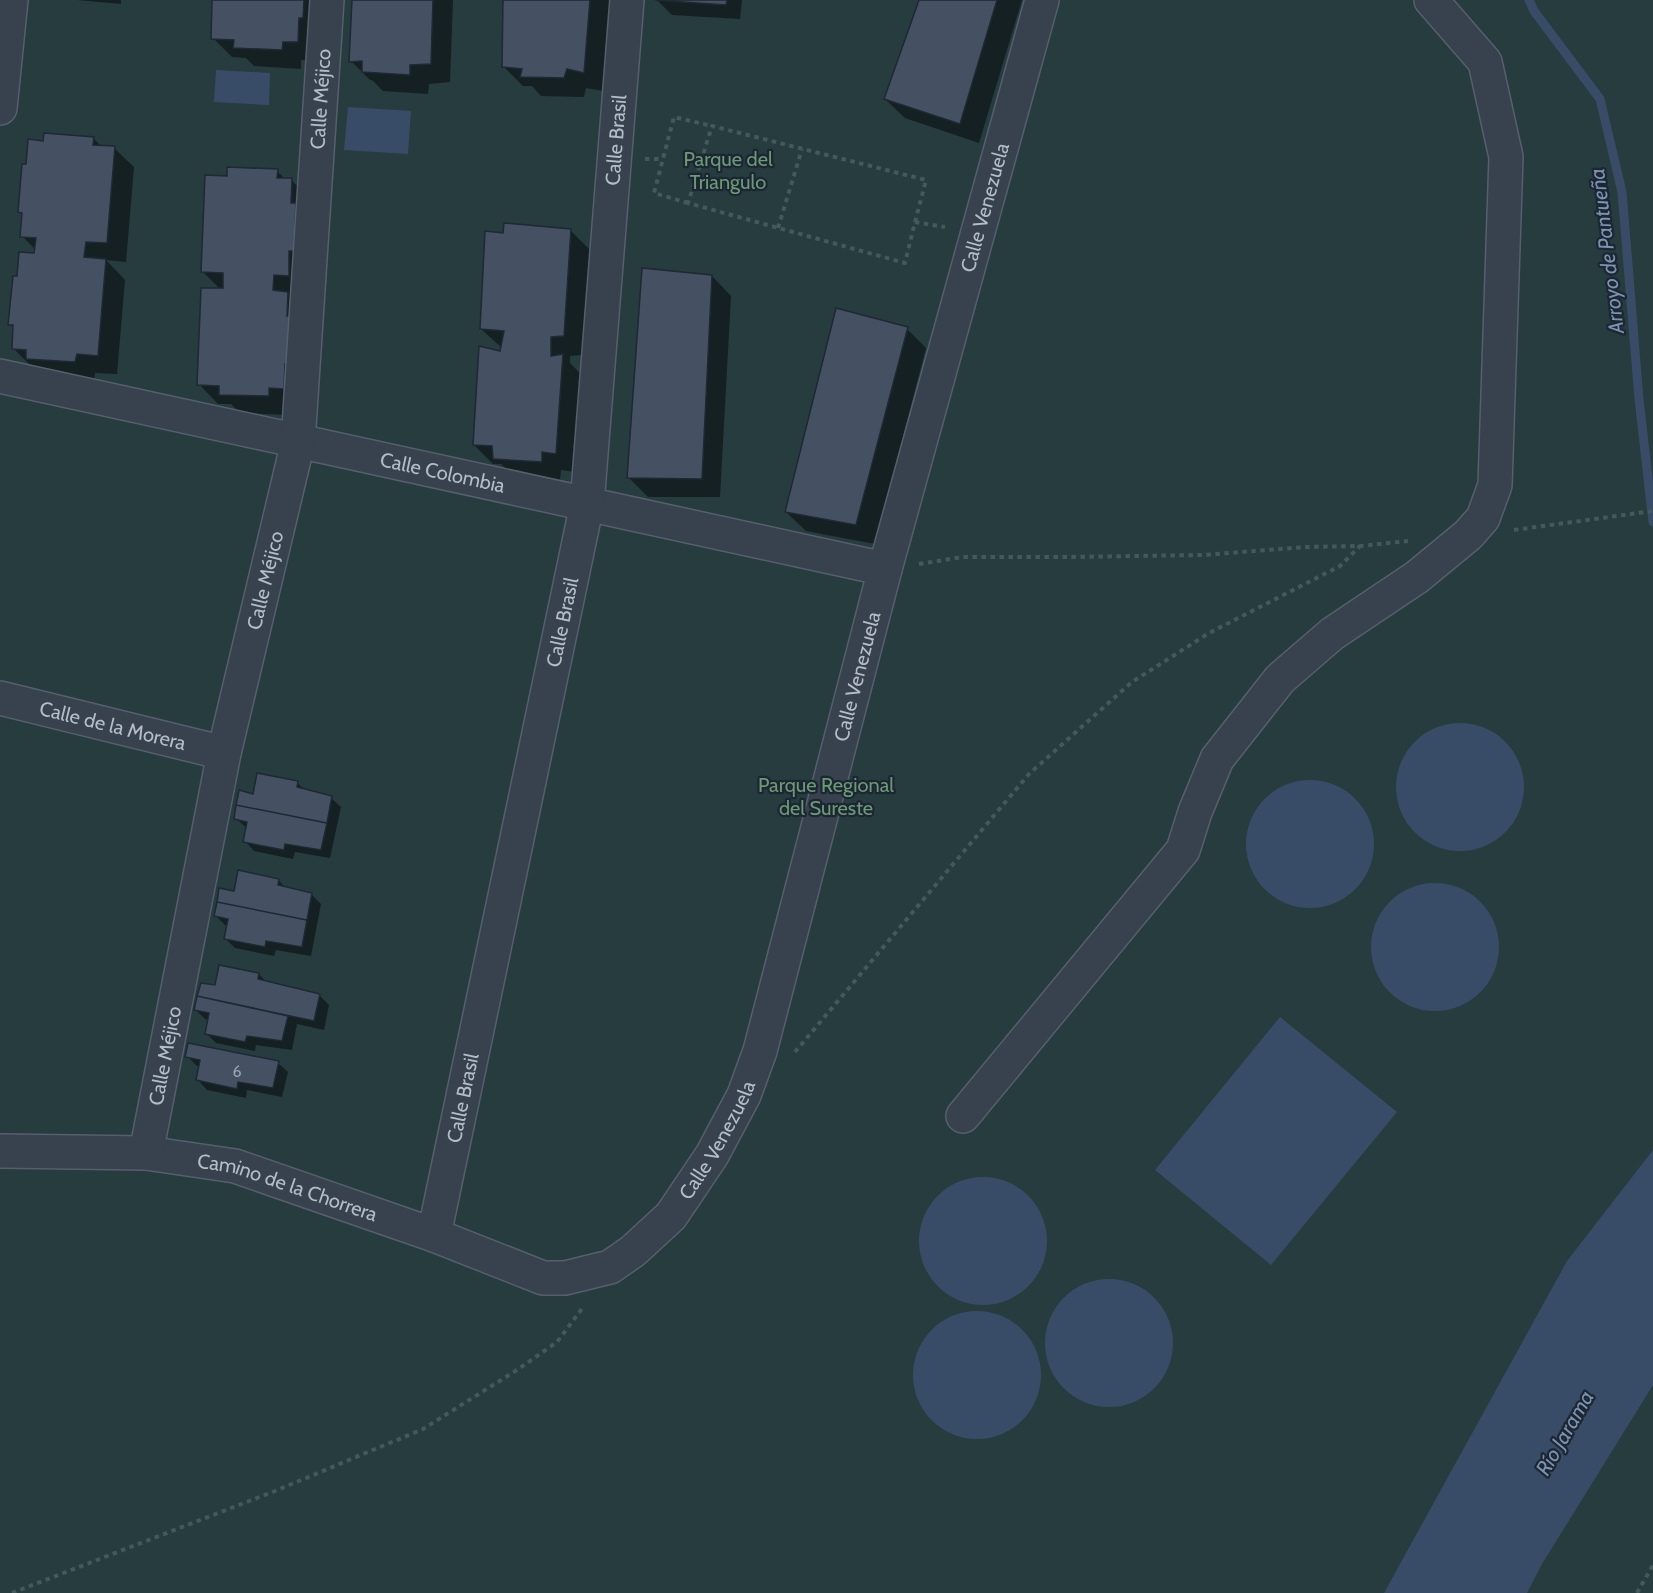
<svg xmlns="http://www.w3.org/2000/svg" width="1653" height="1593" viewBox="0 0 1653 1593" font-family="Cabin,sans-serif">
<style>
.green{fill:#263c3f}
.water{fill:#394c67}
.shadow{fill:#0007}
.lines{fill:none;stroke-linecap:round;stroke-linejoin:round}
.stream{stroke:#394c67;stroke-width:9}
.building{fill:#455162;stroke:#1f2835;stroke-width:1.5}
.minor-casing{stroke:#565f6c;stroke-width:36}
.path{stroke:#44595c;stroke-width:4;stroke-dasharray:4.5 4.5;stroke-linecap:butt}
.minor{stroke:#38414e;stroke-width:33}
.labels{text-anchor:middle;stroke-width:4.5;stroke-linejoin:round;paint-order:stroke}
.number-label{font-size:16px;fill:#98a1af}
.street-label{font-size:20px;fill:#b4bcc9;stroke:#1d2633}
.park-label{font-size:20px;fill:#6b9a76;stroke:#1d2633}
.water-label{font-size:21px;font-style:italic;fill:#7c92b1;stroke:#1d2633}
</style>
<rect width="100%" height="100%" fill="#242f3e"/>
<path class="green" d="M0 0H1653V1593H0Z"/>
<path class="water" d="M216 70 270 73 269 105 214 102Z
M348 107 411 111 408 154 344 150Z
M1396 787a64 64 0 1 1 128 0a64 64 0 1 1-128 0Z
M1246 844a64 64 0 1 1 128 0a64 64 0 1 1-128 0Z
M1371 947a64 64 0 1 1 128 0a64 64 0 1 1-128 0Z
M1280 1017 1397 1112 1271 1265 1155 1170Z
M1653 1150V1385L1542 1564 1527 1593H1384L1567 1261Z
M919 1241a64 64 0 1 1 128 0a64 64 0 1 1-128 0Z
M1045 1343a64 64 0 1 1 128 0a64 64 0 1 1-128 0Z
M913 1375a64 64 0 1 1 128 0a64 64 0 1 1-128 0Z"/>
<path class="shadow" d="M77 0H121V4Z
M214 0H324L317 61 301 60V69L254 66 246 58 232 57 213 38Z
M353 0H453L450 82 429 84 428 94 383 91 372 80H370L351 61Z
M505 0H610L603 91 586 88 584 97 541 96 532 86H523L503 66Z
M657 0H742L740 19 672 15Z
M920 0H1022L979 143 905 118 885 99Z
M93 138 102 147 114 148 134 167 126 262 106 260 125 280 117 374 95 373 94 381 33 368 13 348 15 329 10 324 18 278 35 255 36 250 22 236 23 216 19 212 27 166 45 143Z
M277 171 286 180H291L311 199 287 415 240 413 231 404H218L199 384 221 290 203 272 229 177Z
M571 231 590 250 583 355 570 356V363L582 375 575 472 561 470 560 481 514 477 501 464H493L474 445 502 348 481 329 505 235Z
M712 276 731 296 720 497H648L629 478Z
M907 329 926 348 875 544 806 531 786 512Z
M297 783 306 791 331 798 341 807 330 858 295 852 293 859 254 851 245 841 247 828 235 818 254 796Z
M278 880 286 888 312 895 321 904 311 956 276 950 274 956 235 948 226 939 228 926 225 925 216 916 235 892Z
M259 974 267 983 319 995 329 1005 324 1030 297 1024 292 1050 256 1045 255 1051 216 1043 206 1033 209 1020 205 1019 196 1010 202 984 216 987Z
M187 1056 278 1063 288 1072 282 1097 247 1090 246 1098 207 1090 198 1080 200 1067 197 1066Z"/>
<g class="lines">
<path class="stream" d="M1529 0 1534 11 1600 99 1622 192 1639 399 1653 522"/>
</g>
<path class="building" d="M212 0H304L303 18H299L298 42H283L282 50 233 48 234 40 211 39Z
M352 0H433L431 64 410 65V75L362 72V61L349 62Z
M503 0H590L584 73 567 69 564 78 520 77 522 69 502 67Z
M655 0H727L726 5Z
M919 0H997L960 124 884 99Z
M44 133 94 137 93 145 115 146 107 243 86 242 84 257 106 259 98 356 77 354 75 362 26 359V350L12 349 13 325H8L13 276H17L19 252 34 253 36 238 20 237 22 213 18 212 22 164H26L28 139 43 141Z
M227 167 278 169 277 178H292L291 203H296L294 251H289V276L274 275 273 290 288 292 287 316H292L290 365 285 364 284 389 269 388V396L219 395V386L197 385 201 288H223V273L201 272 205 175 227 176Z
M504 223 571 229 564 336 551 337V356L563 354 556 454 542 452V462L493 459 492 446 473 445 479 346 500 351 504 331 480 329 485 231 503 233Z
M642 268 712 275 702 479 627 478Z
M836 308 908 327 856 525 785 512Z
M257 773 298 781 297 787 332 796 327 823 236 805 239 790 253 794Z
M236 805 327 823 321 850 285 844 284 850 243 842 247 822 234 819Z
M238 870 279 879 278 885 312 893 307 920 217 902 219 888 234 891Z
M217 902 307 920 302 947 266 941 265 947 224 939 228 919 214 916Z
M219 965 259 973 258 979 320 994 314 1021 197 996 201 983 215 985Z
M197 996 288 1016 282 1041 247 1036 245 1042 205 1034 209 1013 194 1010Z
M188 1043 279 1061 273 1088 238 1082 237 1089 196 1080 200 1060 185 1057Z"/>
<g class="lines">
<g class="minor-casing">
<g id="minor">
<path d="M0 108 11 0"/>
<path id="s1" d="M0 376 885 569"/>
<path id="s2" d="M0 698 224 753"/>
<path d="M963 1116 1183 850 1195 812 1217 759 1280 679 1332 634 1417 577 1468 535 1483 518 1495 485 1506 157 1485 62 1431 0"/>
<path id="s3" d="M0 1151 146 1153 235 1166 434 1235 543 1278H565L610 1267 633 1251 671 1216 712 1155 744 1095 760 1051 885 569 1042 0"/>
<path id="s4" d="M146 1153 224 753 298 442 327 0"/>
<path id="s5" d="M434 1235 587 504 627 0"/>
</g>
</g>
<path class="path" d="M645 159H662
M688 203 654 193 674 117 712 126
M915 222 926 180 712 126 688 203 905 263 915 222 945 227
M778 228 802 149
M1514 530 1653 511
M919 564 963 557H1067L1203 555 1306 547 1360 546 1408 541
M795 1052 1029 774 1132 682 1209 633 1340 566 1360 546
M12 1593 275 1491 423 1429 517 1370 557 1342 584 1306
M1637 1593 1653 1565"/>
<use href="#minor" class="minor"/>
</g>
<g class="labels">
<g class="number-label">
<text x="237" y="1077">6</text>
</g>
<g class="street-label">
<text dy="7" stroke="none"><textPath href="#s4" startOffset="1071">Calle Méjico</textPath></text>
<text dy="7" stroke="none"><textPath href="#s5" startOffset="1112">Calle Brasil</textPath></text>
<text dy="7" stroke="none"><textPath href="#s3" startOffset="1773">Calle Venezuela</textPath></text>
<text dy="7" stroke="none"><textPath href="#s1" startOffset="453">Calle Colombia</textPath></text>
<text dy="7" stroke="none"><textPath href="#s4" startOffset="585">Calle Méjico</textPath></text>
<text dy="7" stroke="none"><textPath href="#s5" startOffset="626">Calle Brasil</textPath></text>
<text dy="7" stroke="none"><textPath href="#s3" startOffset="1287">Calle Venezuela</textPath></text>
<text dy="7" stroke="none"><textPath href="#s2" startOffset="116">Calle de la Morera</textPath></text>
<text dy="7" stroke="none"><textPath href="#s4" startOffset="99">Calle Méjico</textPath></text>
<text dy="7" stroke="none"><textPath href="#s5" startOffset="140">Calle Brasil</textPath></text>
<text dy="7" stroke="none"><textPath href="#s3" startOffset="801">Calle Venezuela</textPath></text>
<text dy="7" stroke="none"><textPath href="#s3" startOffset="292">Camino de la Chorrera</textPath></text>
</g>
<g class="park-label">
<text x="728" y="166">Parque del<tspan x="728" dy="23">Triangulo</tspan></text>
<text x="826" y="792">Parque Regional<tspan x="826" dy="23">del Sureste</tspan></text>
</g>
<g class="water-label">
<text transform="translate(1607 251) rotate(-97)" y="7">Arroyo de Pantueña</text>
<text transform="translate(1565 1433) rotate(-60)" y="7">Río Jarama</text>
</g>
</g>
</svg>
